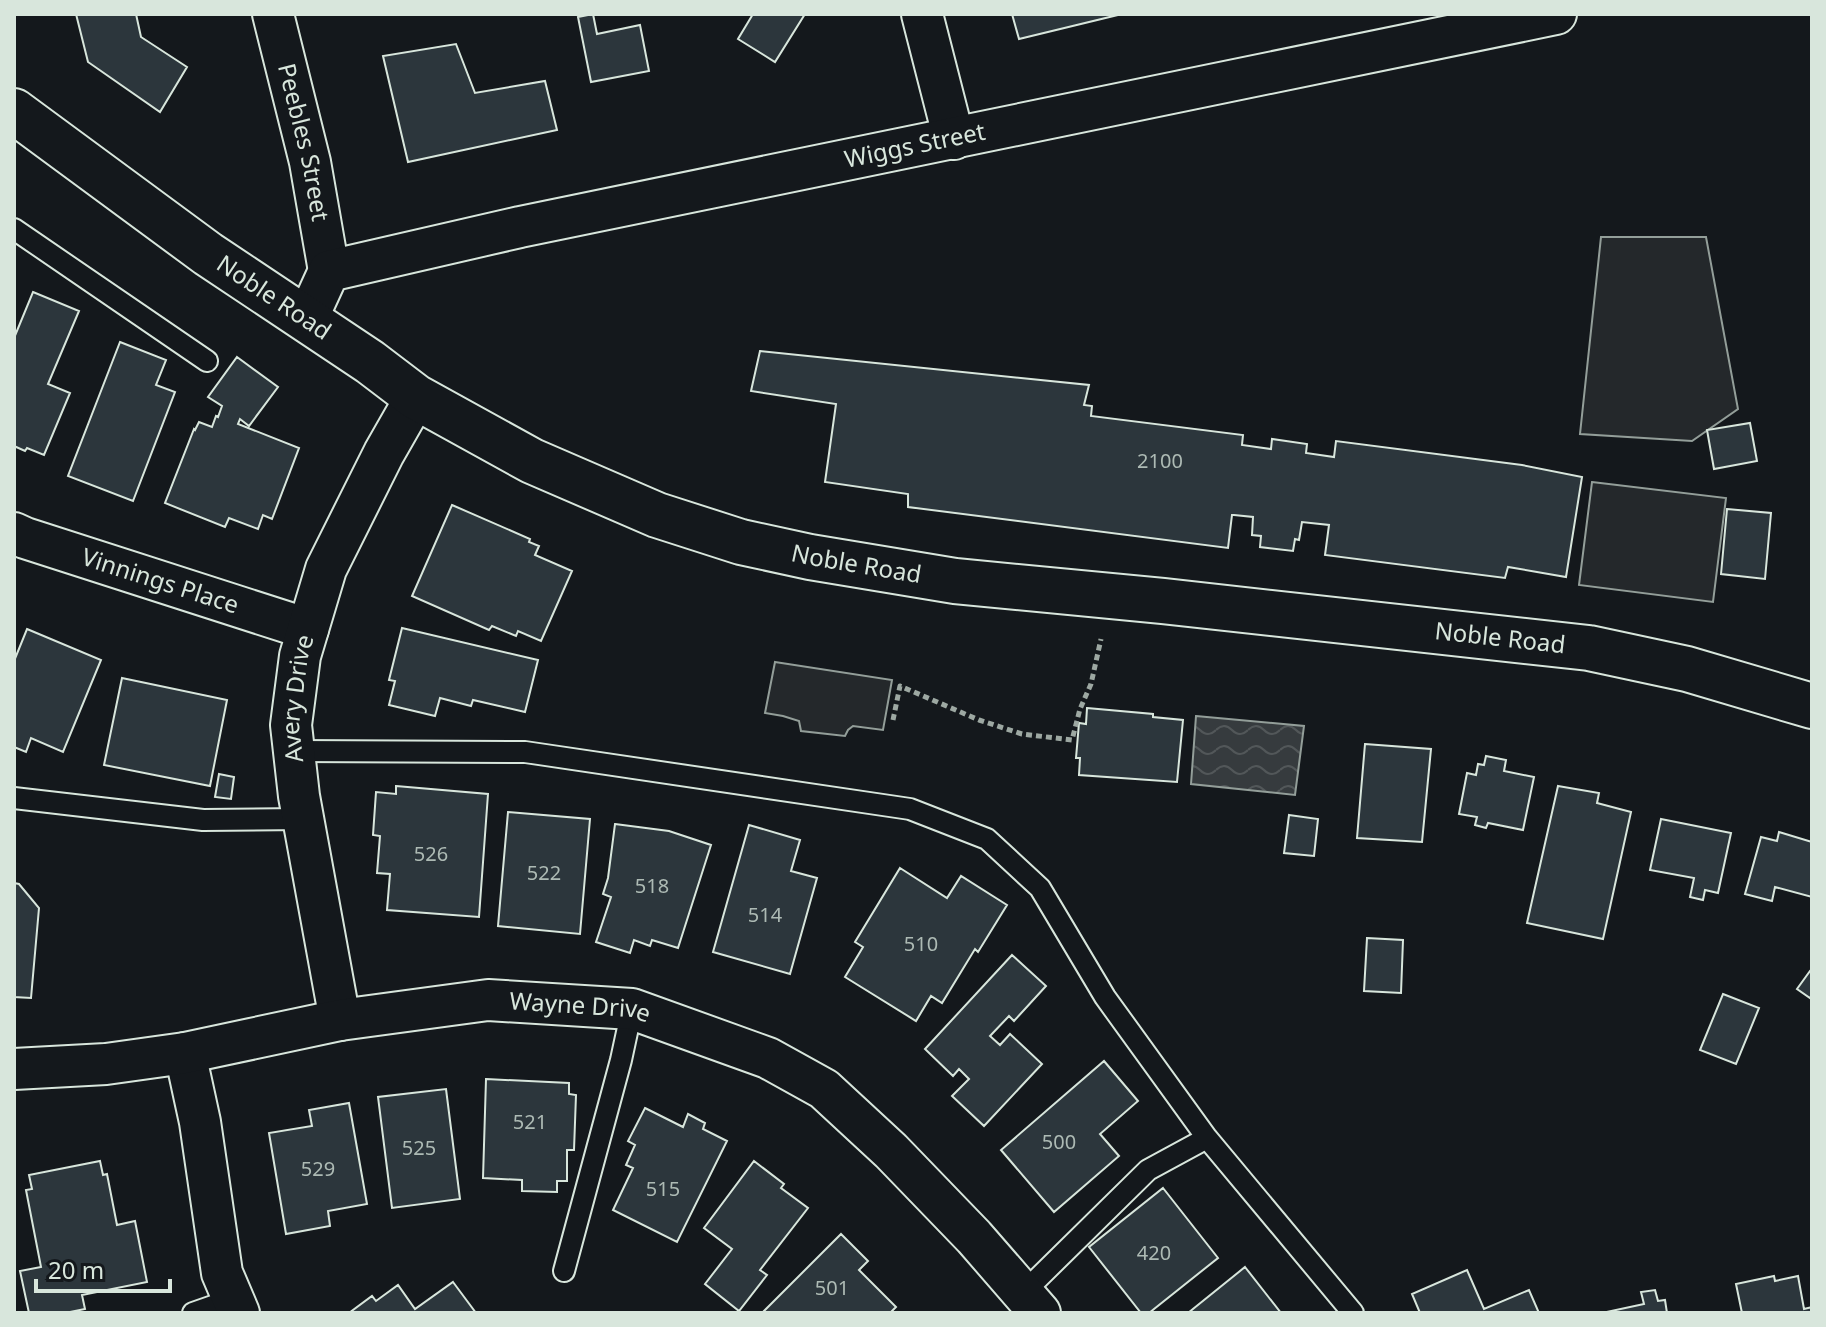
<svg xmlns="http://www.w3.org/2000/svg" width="1826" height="1327" viewBox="0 0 1826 1327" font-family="'Noto Sans',sans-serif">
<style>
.parking{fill:#24282b;stroke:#939e99;stroke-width:2}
.water{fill:url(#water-waves);stroke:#939e99;stroke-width:2}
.building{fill:#2c363c;stroke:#d8e6dc;stroke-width:2}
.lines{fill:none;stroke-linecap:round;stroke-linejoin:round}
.lane-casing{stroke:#d8e6dc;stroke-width:24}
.street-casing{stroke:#d8e6dc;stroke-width:44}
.secondary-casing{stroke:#d8e6dc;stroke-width:48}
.path{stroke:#9da8a2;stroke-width:5;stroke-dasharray:6 4;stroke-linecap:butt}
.lane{stroke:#14181c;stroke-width:20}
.street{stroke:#14181c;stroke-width:40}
.secondary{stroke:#14181c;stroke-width:44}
.labels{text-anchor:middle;stroke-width:6;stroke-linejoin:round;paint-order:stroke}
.number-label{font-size:20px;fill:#adbab4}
.street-label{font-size:24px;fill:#d8e6dc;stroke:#14181c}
</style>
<defs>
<pattern id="water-waves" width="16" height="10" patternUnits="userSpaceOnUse" patternTransform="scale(2)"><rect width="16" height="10" fill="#363b3e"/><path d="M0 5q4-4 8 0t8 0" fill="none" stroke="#525759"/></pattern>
</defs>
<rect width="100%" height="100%" fill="#14181c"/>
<path class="parking" d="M1601 237H1706L1738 409 1692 441 1580 434Z
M1592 482 1726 498 1713 602 1579 585Z
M775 662 892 680 883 730 853 726 848 730 845 736 801 731 799 721 783 716 765 713Z"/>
<path class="water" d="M1196 716 1304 726 1295 795 1191 784Z"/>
<path class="building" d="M76 14H136L141 37 187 67 160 112 88 62Z
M593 14 597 34 640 25 649 71 591 82 578 17Z
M753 14H805L775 62 738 39Z
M1012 14H1122L1019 39Z
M456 44 475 93 545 81 557 130 408 162 383 56Z
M33 292 79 311 48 384 70 393 44 455 27 448 25 451 14 446V338Z
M120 342 166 360 156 385 175 392 133 501 68 476Z
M760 351 1089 385 1084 405 1092 406 1091 416 1243 435 1242 445 1271 449 1272 439 1307 444 1306 453 1334 457 1336 441 1522 465 1582 477 1566 577 1508 567 1505 578 1325 555 1329 525 1302 522 1299 540 1295 539 1293 551 1260 547 1261 536 1252 535 1253 517 1234 515H1232L1228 548 908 507V494L825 482 836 404 751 391Z
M237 357 278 387 249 426 240 419 238 424 299 448 272 519 263 515 258 529 229 518 225 527 165 503 194 429 195 430 199 422 212 427 216 416 218 417 222 406 208 397Z
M1750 423 1757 461 1714 469 1707 430Z
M452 505 530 539 529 542 539 546 535 555 572 571 541 641 518 631 516 636 492 626 489 630 412 596Z
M1727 509 1771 513 1765 579 1721 574Z
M402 628 538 660 525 712 473 700 471 706 440 698 435 716 389 705 395 681 389 680Z
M27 629 101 660 63 752 31 738 26 752 14 747V661Z
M122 678 227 700 210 786 104 765Z
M1087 708 1153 714V717L1183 720 1177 782 1079 775 1080 758H1076L1079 723 1086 724Z
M1365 744 1431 749 1422 842 1357 838Z
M1486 756 1506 760 1504 771 1534 777 1523 830 1488 823 1486 828 1475 825 1477 817 1459 814 1467 773 1476 775 1478 764 1484 765Z
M219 774 234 777 231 799 215 797Z
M396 786 488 794 479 917 387 910 390 874 377 873 380 836 373 835 376 792 396 794Z
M1558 786 1599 793 1597 803 1631 812 1603 939 1527 923Z
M508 812 590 819 580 934 498 926Z
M1289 815 1318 819 1314 856 1284 853Z
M1661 819 1731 833 1718 893 1705 890 1703 900 1690 897 1694 878 1650 870Z
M615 824 669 831 711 845 678 948 652 940 650 946 634 940 630 953 596 942 611 897 603 894 608 878Z
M749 825 800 840 791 871 817 878 790 974 713 952Z
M1779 832 1812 842V897L1775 887 1772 901 1745 894 1761 837 1777 841Z
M900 868 947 898 961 876 1007 905 978 952 975 949 942 1003 931 996 916 1021 845 977 863 947 855 942Z
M14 883 19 884 39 908 31 998 14 997Z
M1367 938 1403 940 1401 993 1364 991Z
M1012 955 1046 986 1014 1021 1009 1016 990 1036 1000 1045 1010 1034 1042 1064 984 1126 952 1096 969 1079 959 1069 953 1076 925 1049Z
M1810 971 1812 972V995L1810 998 1797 989Z
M1723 994 1759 1008 1736 1064 1700 1050Z
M1104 1061 1138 1101 1100 1134 1119 1156 1054 1212 1001 1150Z
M486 1079 569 1083V1094L576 1095 574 1150H567V1181H557V1192L522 1191V1180L483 1178Z
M446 1089 460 1199 392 1208 378 1097Z
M349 1103 367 1204 328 1211 330 1226 286 1234 269 1133 312 1126 309 1110Z
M645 1108 683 1127 688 1114 705 1123 703 1129 727 1141 677 1242 613 1210 633 1168 626 1165 635 1145 628 1141Z
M100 1161 103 1175 107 1174 117 1225 135 1221 147 1282 82 1295 85 1309 65 1313H29L20 1271 41 1267 26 1190 32 1189 29 1175Z
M754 1161 784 1184 781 1188 808 1208 760 1270 767 1275 739 1311 705 1284 732 1249 704 1228Z
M1163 1188 1218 1258 1149 1313H1141L1089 1247Z
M841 1234 868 1261 859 1270 896 1307 890 1313H764L763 1312Z
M1245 1267 1281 1313H1188Z
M1467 1270 1484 1309 1529 1290 1539 1313H1420L1412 1294Z
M1774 1276 1775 1281 1798 1276 1804 1309 1812 1307V1313H1742L1736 1284Z
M453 1282 476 1313H349L372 1296 376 1301 398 1285 415 1309Z
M1655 1290 1658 1301 1665 1300 1667 1313H1602L1644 1304 1641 1292Z"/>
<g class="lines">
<g class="lane-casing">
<path id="lane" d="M14 229 207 361
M294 751 525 752 910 809 987 839 1040 888 1105 997 1207 1138 1353 1313
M14 798 203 820 303 819
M564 1271 621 1060 632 1009
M1023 1293 1148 1170 1207 1138
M193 1313 233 1299"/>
</g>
<g class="street-casing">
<g id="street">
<path id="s1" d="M273 14 310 162 329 271"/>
<path d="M922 14 954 139"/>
<path id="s2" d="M307 319 329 271 520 227 1556 14"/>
<path id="s3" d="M14 533 25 538 308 629"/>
<path id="s4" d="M340 1020 299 796 291 725 300 656 326 569 384 453 416 397"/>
<path d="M185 1053 200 1122 222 1273 239 1313"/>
<path id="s5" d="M14 1069 106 1064 185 1053 340 1020 488 1000 632 1009 768 1058 824 1089 891 1151 974 1237 1040 1313"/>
</g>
</g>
<g class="secondary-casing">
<g id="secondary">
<path id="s6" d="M14 111 208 254 370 362 416 397 532 461 657 515 741 542 810 557 955 581 1163 601 1589 648 1687 669 1812 706"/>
</g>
</g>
<path class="path" d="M893 720 900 686 979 720 1022 734 1072 740 1080 709 1091 684 1101 639"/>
<use href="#lane" class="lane"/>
<use href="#street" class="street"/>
<use href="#secondary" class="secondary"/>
</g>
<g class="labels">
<g class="number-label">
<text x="1160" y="468">2100</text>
<text x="431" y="861">526</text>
<text x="544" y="880">522</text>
<text x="652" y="893">518</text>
<text x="765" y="922">514</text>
<text x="921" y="951">510</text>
<text x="530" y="1129">521</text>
<text x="1059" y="1149">500</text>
<text x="419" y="1155">525</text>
<text x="318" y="1176">529</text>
<text x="663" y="1196">515</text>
<text x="1154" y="1260">420</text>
<text x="832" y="1295">501</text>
</g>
<g class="street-label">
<text dy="8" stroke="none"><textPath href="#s1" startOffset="132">Peebles Street</textPath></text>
<text dy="8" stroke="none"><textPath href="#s2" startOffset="652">Wiggs Street</textPath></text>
<text dy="8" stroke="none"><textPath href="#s6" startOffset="320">Noble Road</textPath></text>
<text dy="8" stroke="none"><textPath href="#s6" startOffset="968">Noble Road</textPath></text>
<text dy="8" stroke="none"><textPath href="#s3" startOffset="154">Vinnings Place</textPath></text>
<text dy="8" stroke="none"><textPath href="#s6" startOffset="1616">Noble Road</textPath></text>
<text dy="8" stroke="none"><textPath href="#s4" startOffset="326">Avery Drive</textPath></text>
<text dy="8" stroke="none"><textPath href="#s5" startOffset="572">Wayne Drive</textPath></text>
</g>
</g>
<rect width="1826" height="1327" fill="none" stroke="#d8e6dc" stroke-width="32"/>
<path d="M36 1279v12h134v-12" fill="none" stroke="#d8e6dc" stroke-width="4"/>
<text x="48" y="1279" font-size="24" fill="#d8e6dc" stroke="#14181c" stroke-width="6" paint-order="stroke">20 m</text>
</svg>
